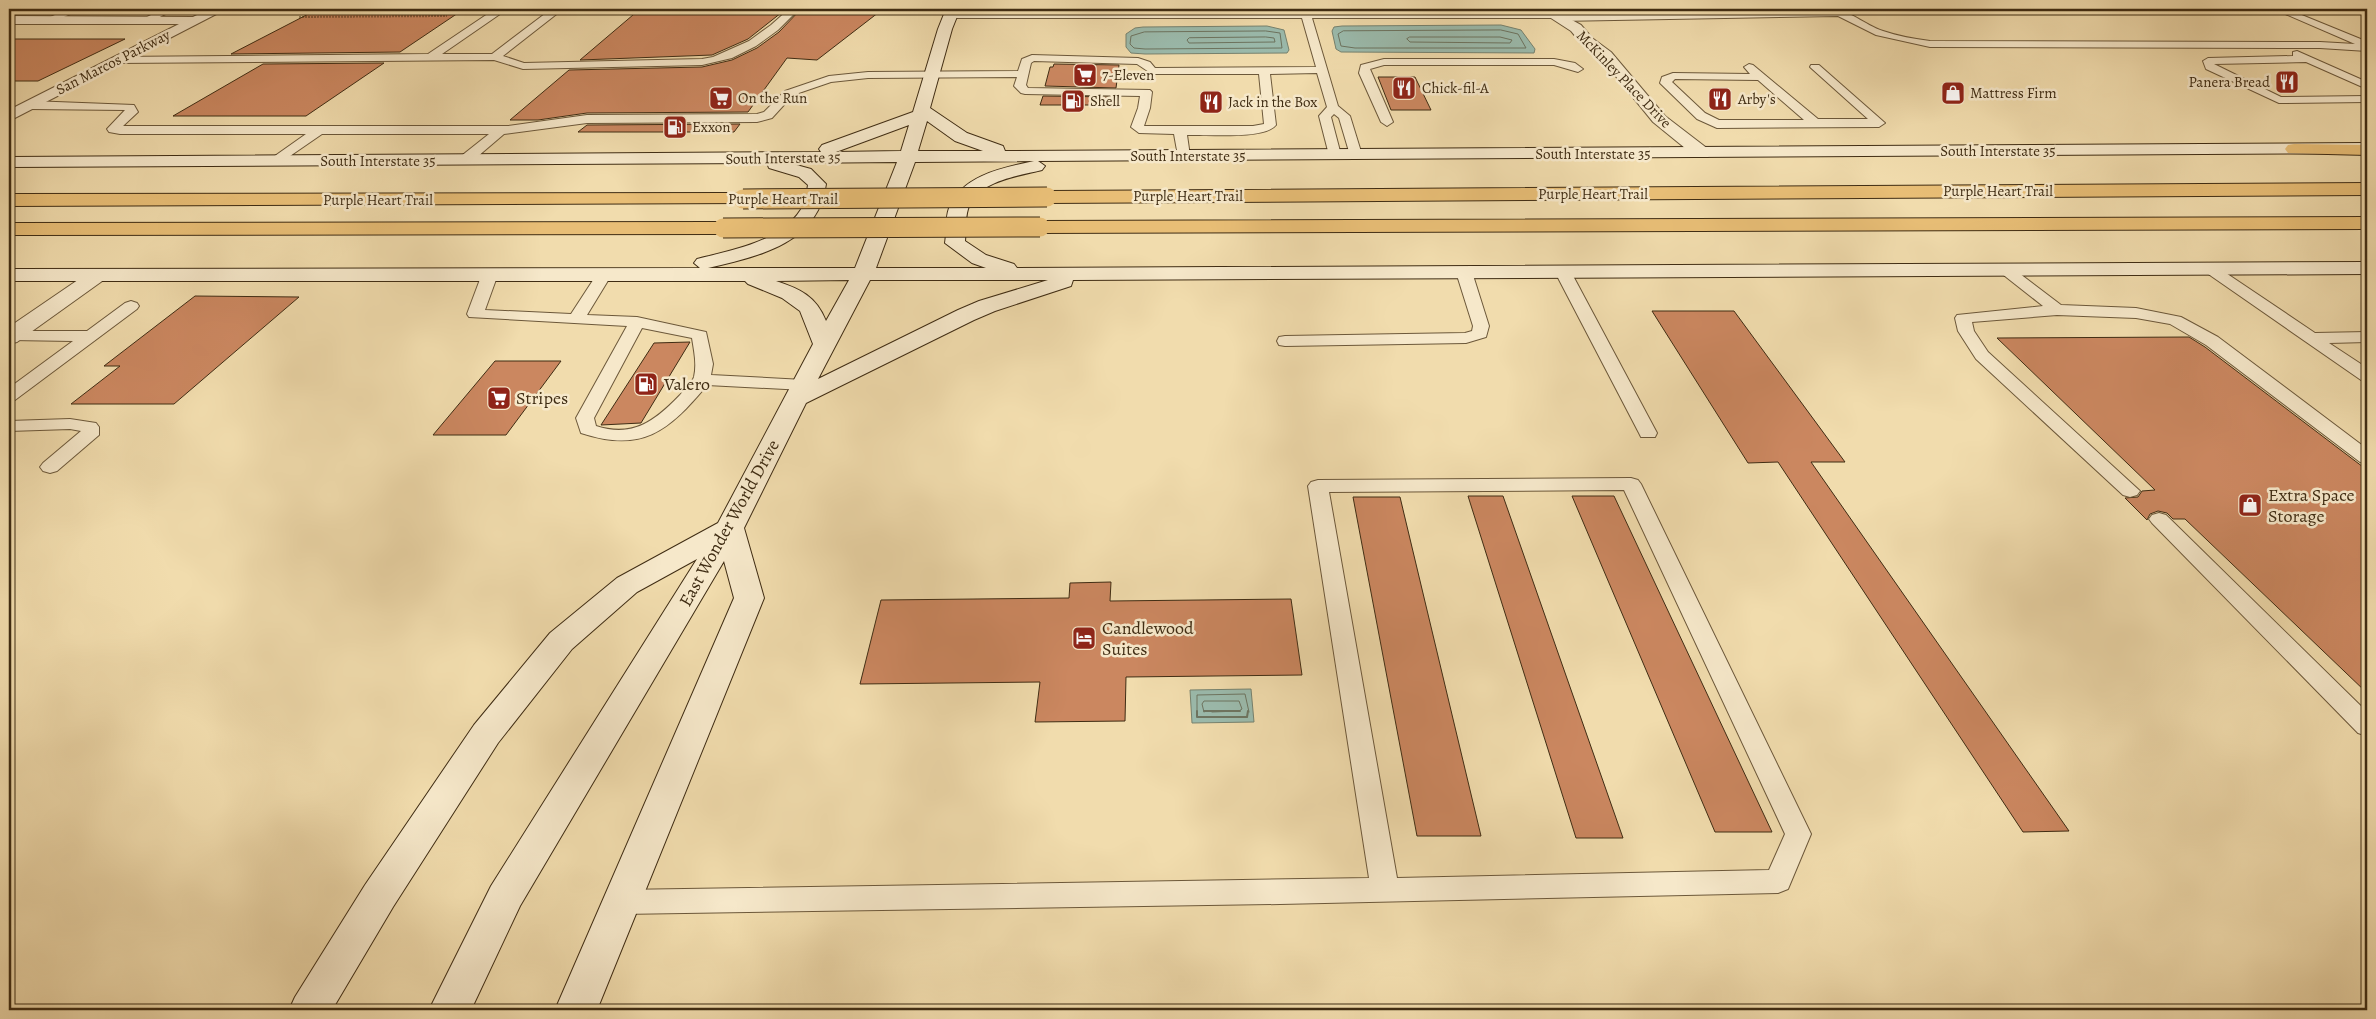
<svg xmlns="http://www.w3.org/2000/svg" width="2376" height="1019" viewBox="0 0 2376 1019" font-family="Alegreya,serif">
<style>
.water{fill:#9bbbad;stroke:#76826f}
.lines{fill:none;stroke-linecap:round;stroke-linejoin:round}
.shore-far1{stroke:#6d7460;stroke-width:1}
.shore{stroke:#6d7460;stroke-width:2}
.building{fill:#cb8760;stroke:#3f2c13}
.service-casing{stroke:#6c583a;stroke-width:2}
.minor-casing{stroke:#6c583a;stroke-width:2}
.secondary-casing{stroke:#3f2c13;stroke-width:2}
.motorway-casing{stroke:#3f2c13;stroke-width:2}
.path{stroke:#3f2c13;stroke-width:2;stroke-dasharray:0.5 1;stroke-linecap:butt}
.service{fill:#f6e8ca;fill-rule:evenodd}
.minor{fill:#f6e8ca;fill-rule:evenodd}
.secondary{fill:#f6e8ca;fill-rule:evenodd}
.motorway{fill:#e8be76;fill-rule:evenodd}
.motorway-bridge-casing{stroke:#3f2c13;stroke-width:21;stroke-linecap:butt}
.motorway-bridge{stroke:#e8be76;stroke-width:19}
.labels{text-anchor:middle;stroke-width:5;stroke-linejoin:round;paint-order:stroke}
.far-street-label{font-size:15px;fill:#3f2c13;stroke:#f6e8ca}
.far-poi-label{font-size:15px;fill:#3f2c13;stroke:#f6e8ca;text-anchor:start}
.poi-label{font-size:18px;fill:#3f2c13;stroke:#f6e8ca;text-anchor:start}
.street-label{font-size:18px;fill:#3f2c13;stroke:#f6e8ca}
</style>
<rect width="100%" height="100%" fill="#f1dcad"/>
<filter id="stains"><feTurbulence type="fractalNoise" baseFrequency=".004" numOctaves="4"/><feColorMatrix values="0 0 0 0 .2 0 0 0 0 .09 0 0 0 0 .02 0 0 0 .5 -.17"/></filter>
<radialGradient id="worn" r=".72"><stop offset=".6" stop-color="#630" stop-opacity="0"/><stop offset="1" stop-color="#630" stop-opacity=".3"/></radialGradient>
<path class="water" d="M1501 25 1521 30 1535 49 1534 53 1341 52 1336 49 1332 31 1334 27 1342 26Z
M1267 26 1284 30 1289 50 1287 53 1145 54 1131 53 1126 47V34L1135 28 1143 27Z
M1251 689 1254 722 1192 723 1190 690Z"/>
<g class="lines">
<path class="shore-far1" d="M1501 30 1518 34 1526 48H1355L1341 46 1338 34 1343 31Z
M1266 31 1280 33 1282 48 1145 49 1134 48 1130 44 1131 36 1144 32Z
M1266 37 1274 38 1275 42 1189 43 1187 40 1189 38Z
M1410 37H1500L1512 40 1510 43 1410 42 1407 39Z
M1197 712V695L1245 694 1249 712
M1204 712 1202 704 1204 701H1239L1242 709 1239 711 1212 712"/>
<path class="shore" d="M1197 711V717H1247L1248 711
M1204 711H1240"/>
</g>
<path class="building" d="M318 9H464L400 52 231 54Z
M640 9H786L748 39 712 55 580 60Z
M801 9H883L817 60 787 58 748 112 587 113 538 120H510L569 70 702 67 732 60 757 48 779 32Z
M9 39H125L38 81H9Z
M384 63 306 116H173L263 64Z
M1054 64 1119 65 1116 88 1045 86 1050 67H1053Z
M1378 77H1415L1431 110H1391Z
M1043 96 1115 97 1114 105H1040Z
M740 124 734 132H578L587 125Z
M195 296 299 297 174 404H71L120 366H104Z
M1652 311H1734L1845 462H1811L2069 831 2023 832 1778 462 1748 463Z
M2189 337 2205 347 2367 470V693L2185 519H2173L2167 513 2158 511 2150 514 2147 520 2125 498 2138 497 2142 491 2155 490 1997 338Z
M690 342 641 423 601 425 654 343Z
M495 361H561L506 435H433Z
M1468 496H1503L1623 838H1576Z
M1572 496H1614L1772 832H1715Z
M1353 497H1400L1481 836H1417Z
M1111 582 1110 601 1291 599 1302 675 1126 677 1125 721 1035 722 1040 682 860 684 881 600 1069 598 1070 583Z"/>
<g class="lines">
<g class="service-casing">
<path id="service" d="M68 9H81L53 22H45L44 20Z
M163 9H175L150 22 146 23 141 20Z
M495 9H563L503 56 524 63 702 59 713 57 749 41 771 25 789 9H799L778 30 756 46 732 58 702 65 523 69 494 60 116 63 111 60 116 57 428 54ZM546 13 492 54H442L500 14Z
M1829 9C1847 8 1865 25 1883 31 1898 36 1914 39 1930 41L2320 42 2355 44 2274 9H2287L2363 40 2364 42 2361 44 2367 45V51L2320 48 1930 47 1876 35 1838 16 1559 21 1554 18H1312L1338 106 1350 116 1362 155 1356 159 1350 155 1339 118 1334 114 1331 117 1341 155 1335 159 1329 155 1319 116 1327 107 1317 73 1270 74 1276 125C1264 140 1206 134 1187 135L1190 156 1184 160 1178 156 1174 134 1139 133 1131 127 1138 108 1140 96 1025 94 1021 93 1014 86 1017 77 868 78 831 82 793 95 772 118 757 122 587 123 504 134 470 163H460L459 160 460 157 489 134H322L277 165 272 164 271 161 272 158 306 134H120L109 132 107 129 125 110 30 109 24 105 30 101 134 105 138 112 123 126H508L587 115 757 114 764 112 785 91 829 76 868 72 1018 71 1022 59 1032 55 1138 58 1150 62 1155 68 1316 67 1302 18H946L944 16 949 13 1553 12 1558 15ZM1034 61 1137 64 1152 74H1259L1264 124 1253 126H1144L1150 108 1152 92 1150 90 1028 88 1026 85 1031 63Z
M2297 51 2367 82V89L2306 62 2214 64 2281 97 2367 96V102L2279 103 2206 69 2203 61 2208 58 2293 56V52Z
M1384 59H1554L1575 63 1583 69 1578 72 1554 65H1384L1370 69 1393 122 1387 126 1381 122 1359 73 1361 65Z
M1749 64 1753 65 1818 119H1868L1810 67 1811 65H1819L1885 123 1879 127 1717 128 1697 119 1660 83 1662 77 1673 73 1750 74 1744 67ZM1675 79 1758 80 1804 120H1719L1705 113 1672 82Z
M2209 263 2214 265 2315 333 2367 332V342L2329 343 2367 368V381L2361 380 2204 271 2201 268 2204 265Z
M2006 265 2011 267 2061 305 2136 308 2181 317 2218 337 2367 449V464L2360 462 2206 345 2170 324 2136 318 2057 315 1972 322 1974 331 1988 352 2140 491 2137 495 2130 497 2123 495 1976 359 1958 331 1955 318 1957 315 2043 306 2001 273 1998 270Z
M1464 267 1472 272 1489 326 1486 337 1466 343 1285 346 1279 345 1277 341 1279 337 1285 336 1465 333 1472 331 1473 326 1456 272Z
M1563 267 1571 272 1657 433 1655 437H1641L1639 433 1555 272Z
M490 269 498 274 485 310 571 314 599 271 604 269 612 274 587 315 637 317 706 332 713 364 711 375 804 380 810 381 813 385 810 389 804 390 707 385C668 432 642 453 581 433L576 418 627 326 469 317 467 314 482 274ZM642 328 692 338C694 351 697 364 694 377 692 383 684 390 680 395 655 421 633 438 596 426L594 418Z
M131 301 137 303 139 306 137 309 15 400 9 401V388L73 341 11 340 9 339V331H87L125 303Z
M70 419 96 423 99 427V435L57 471 50 473 43 471 40 467 43 463 81 431 70 429 9 431V421Z
M1631 478 1638 480 1641 484 1811 834 1788 889 1778 893 1280 904 621 914 611 910 607 902 611 894 621 890 1369 878 1308 486 1311 482 1318 480ZM1624 490 1785 834 1769 870 1397 878 1329 492Z
M2159 513 2166 515 2367 712V736L2358 733 2152 523 2149 519 2152 515Z"/>
</g>
<g class="minor-casing">
<path id="minor" d="M209 9H226L9 121V110L179 24H9V16L193 17Z
M1537 9H1552L1581 25 1592 38 1611 52 1665 116 1708 149 1711 153 1708 157H1696L1653 122 1601 58 1582 44 1571 31Z
M98 269 105 271 108 275 105 279 17 342 9 344V327L91 271Z"/>
</g>
<g class="secondary-casing">
<path id="secondary" d="M946 9H960L952 29 930 108 967 133 1003 146 1005 151 2367 143V153L1038 161 1045 166 1042 170C1018 176 977 181 968 209 965 219 966 231 965 241L986 255 1014 264 1017 268 2367 262V274L1073 280 1071 286 995 311 974 320 806 403 744 528 764 598 597 1010H555L734 598 724 561 520 906 471 1010H429L491 886 697 559 637 592 572 649 498 743 393 907 332 1010H289L295 997 365 885 474 725 550 633 617 578 718 523 813 344 800 311 782 298 748 284 745 281H9V269L700 268 694 263 697 259C733 250 786 241 804 204 806 198 807 191 808 185L799 177 769 168 767 163 9 167V157L821 152 819 149 822 145 913 112 938 29ZM927 121 955 141 983 151H918ZM909 125 901 151 836 152ZM1034 161C1003 168 962 175 949 208 945 219 947 232 945 243L972 263 986 268H876L915 162ZM897 162 855 268H708C759 256 818 244 826 184L811 169 789 163ZM849 280 826 321C816 296 800 289 776 281ZM870 280H1048L979 301 958 310 818 379Z"/>
</g>
<g class="motorway-casing">
<path id="motorway" d="M2294 144 2367 145V155L2288 153 2285 149 2288 145Z
M2367 183V195L1047 203 1040 201 1038 197 1040 193 1047 191Z
M743 193 750 195 752 199 750 203 9 206V194Z
M2367 217V229L1040 233 1033 231 1030 227 1033 223 1040 221Z
M723 222 730 224 733 228 730 232 723 234 9 235V223Z"/>
</g>
<path class="path" d="M299 17 447 16"/>
<use href="#service" class="service"/>
<use href="#minor" class="minor"/>
<use href="#secondary" class="secondary"/>
<use href="#motorway" class="motorway"/>
<g class="motorway-bridge-casing">
<path id="motorway-bridge" d="M743 199 1047 197
M723 228 1040 227"/>
</g>
<use href="#motorway-bridge" class="motorway-bridge"/>
</g>
<defs>
<g id="supermarket-square" transform="scale(1.25)"><rect x="-9" y="-9" width="18" height="18" rx="4" fill="#8f2418" stroke="#f6e8ca"/><path d="M-6-5.5h2.5l.6 2H6L4.5 2H-2.5L-4.4-4H-6ZM-1.5 3.2a1.3 1.3 0 1 0 .1 0ZM3 3.2a1.3 1.3 0 1 0 .1 0Z" fill="#fff"/></g>
<g id="restaurant-square" transform="scale(1.25)"><rect x="-9" y="-9" width="18" height="18" rx="4" fill="#8f2418" stroke="#f6e8ca"/><path d="M-5-6h1v4h1v-4h1v4h1v-4h1v5L-1.5 .5V6h-2V.5L-5-1ZM5-6V6H3V1.5H1.5Q1.5-4 5-6Z" fill="#fff"/></g>
<g id="shop-square" transform="scale(1.25)"><rect x="-9" y="-9" width="18" height="18" rx="4" fill="#8f2418" stroke="#f6e8ca"/><path d="M-5-2.5h2.3a2.7 3.5 0 0 1 5.4 0H5L5.5 6h-11ZM-1.5-2.5h3a1.5 2.3 0 0 0-3 0Z" fill="#fff"/></g>
<g id="fuel-square" transform="scale(1.25)"><rect x="-9" y="-9" width="18" height="18" rx="4" fill="#8f2418" stroke="#f6e8ca"/><path d="M-5.5-6h7V0h2V4h1.3V-2.5L3-4.5l.8-.8L6-3V5H2.5V1h-1V6h-7ZM-4.2-4.7v3.2H.2V-4.7Z" fill="#fff"/></g>
<g id="hotel-square" transform="scale(1.25)"><rect x="-9" y="-9" width="18" height="18" rx="4" fill="#8f2418" stroke="#f6e8ca"/><path d="M-6-4.5h1.5V1H6V5H4.5V3h-9V5H-6ZM-4 0a1.8 1.8 0 1 1 3.6 0ZM.5 0V-2.5h3Q6-2.5 6 0Z" fill="#fff"/></g>
</defs>
<g fill-rule="evenodd">
<use href="#supermarket-square" x="1085" y="75"/>
<use href="#restaurant-square" x="2287" y="82"/>
<use href="#restaurant-square" x="1404" y="88"/>
<use href="#shop-square" x="1953" y="93"/>
<use href="#supermarket-square" x="721" y="98"/>
<use href="#restaurant-square" x="1720" y="99"/>
<use href="#fuel-square" x="1073" y="101"/>
<use href="#restaurant-square" x="1211" y="102"/>
<use href="#fuel-square" x="675" y="127"/>
<use href="#fuel-square" x="646" y="384"/>
<use href="#supermarket-square" x="499" y="398"/>
<use href="#shop-square" x="2250" y="505"/>
<use href="#hotel-square" x="1084" y="638"/>
</g>
<g class="labels">
<g class="far-street-label">
<text transform="translate(113 62) rotate(-27)" y="5">San Marcos Parkway</text>
<text transform="translate(1624 79) rotate(46)" y="5">McKinley Place Drive</text>
<text x="1998" y="156">South Interstate 35</text>
<text x="1593" y="159">South Interstate 35</text>
<text x="1188" y="161">South Interstate 35</text>
<text transform="translate(783 158) rotate(-1)" y="5">South Interstate 35</text>
<text x="378" y="166">South Interstate 35</text>
<text x="1998" y="196">Purple Heart Trail</text>
<text x="1593" y="199">Purple Heart Trail</text>
<text x="1188" y="201">Purple Heart Trail</text>
<text x="783" y="204">Purple Heart Trail</text>
<text x="378" y="205">Purple Heart Trail</text>
</g>
<g class="far-poi-label">
<text x="1102" y="80">7-Eleven</text>
<text x="2270" y="87" text-anchor="end">Panera Bread</text>
<text x="1422" y="93">Chick-fil-A</text>
<text x="1970" y="98">Mattress Firm</text>
<text x="738" y="103">On the Run</text>
<text x="1738" y="104">Arby's</text>
<text x="1090" y="106">Shell</text>
<text x="1228" y="107">Jack in the Box</text>
<text x="692" y="132">Exxon</text>
</g>
<g class="poi-label">
<text x="664" y="390">Valero</text>
<text x="516" y="404">Stripes</text>
<text x="2268" y="501">Extra Space<tspan x="2268" dy="21">Storage</tspan></text>
<text x="1102" y="634">Candlewood<tspan x="1102" dy="21">Suites</tspan></text>
</g>
<g class="street-label">
<text transform="translate(729 523) rotate(-61)" y="6">East Wonder World Drive</text>
</g>
</g>
<rect width="2376" height="1019" fill="none" stroke="#f1dcad" stroke-width="30"/>
<rect x="10" y="10" width="2356" height="999" fill="none" stroke="#3f2c13" stroke-width="2.5"/>
<rect x="15" y="15" width="2346" height="989" fill="none" stroke="#3f2c13"/>
<rect width="100%" height="100%" filter="url(#stains)"/>
<rect width="100%" height="100%" fill="url(#worn)"/>
</svg>
